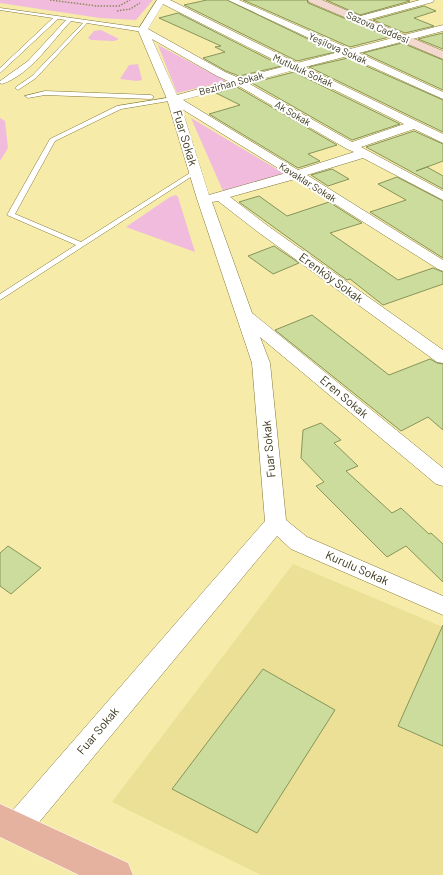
<svg xmlns="http://www.w3.org/2000/svg" width="443" height="875" viewBox="0 0 443 875" font-family="Barlow,sans-serif">
<style>
.built{fill:#ece096}
.green{fill:#f0bbdd}
.building{fill:#ccdc9d;stroke:#879559}
.lines{fill:none;stroke-linecap:round;stroke-linejoin:round}
.lane-casing{stroke:#83793a;stroke-width:1}
.street-casing{stroke:#83793a;stroke-width:1}
.secondary-casing{stroke:#83793a;stroke-width:1}
.primary-casing{stroke:#fff;stroke-width:1}
.path{stroke:#91895c;stroke-width:1.5;stroke-dasharray:1.5 1.5;stroke-linecap:butt}
.lane{fill:#fff;fill-rule:evenodd}
.street{fill:#fff;fill-rule:evenodd}
.secondary{fill:#f3d8cf;fill-rule:evenodd}
.primary{fill:#e6b2a0;fill-rule:evenodd}
.labels{text-anchor:middle;stroke-width:4;stroke-linejoin:round;paint-order:stroke}
.far-street-label{font-size:10px;fill:#383419;stroke:#fff}
.street-label{font-size:12px;fill:#383419;stroke:#fff}
</style>
<rect width="100%" height="100%" fill="#f6eba9"/>
<path class="built" d="M293 564 443 627V875H261L112 802Z"/>
<path class="green" d="M0 0H153L136 20 100 18 0 3Z
M101 30 119 39 114 41 91 40 88 38 94 31Z
M158 45 226 81 177 93Z
M138 64 142 80 137 81 120 79 129 65Z
M0 118 5 121 8 148 0 161Z
M191 118 285 174 223 191Z
M176 195 178 197 195 252 126 227 170 197Z"/>
<path class="building" d="M207 0H227L335 52 297 61 184 5Z
M243 0H307L308 3 389 37 350 47Z
M326 0H406L410 1 360 15Z
M424 6 436 11 414 18 434 26 405 33 373 20Z
M178 13 282 66 239 76 226 71 203 58 225 52 215 47 221 46 159 18Z
M443 33V49L418 39Z
M402 43 443 60V90L363 53Z
M348 58 443 100V132L309 67Z
M294 72 400 124 352 140 252 83Z
M237 87 337 145 308 154 320 161 298 168 209 114 240 105 216 93Z
M414 131 443 144V161L416 171 427 167 443 176V189L366 147Z
M332 169 349 179 328 186 311 175Z
M397 177 443 201V258L370 212 406 200 378 184Z
M259 196 287 216 329 202 362 223 330 233 398 280 433 268 443 272V284L383 305 350 279 347 280 239 202Z
M274 246 299 263 273 274 248 256Z
M312 315 389 375 430 359 437 363 443 364V430L428 417 401 431 275 330Z
M321 423 341 440 334 443 358 466 346 471 392 513 401 508 429 534 431 533 443 544V582L406 546 387 557 316 486 324 482 301 458 303 430Z
M8 546 41 568 11 594 0 586V553Z
M443 625V746L398 726Z
M263 669 335 710 257 833 172 789Z"/>
<g class="lines">
<g class="lane-casing">
<path id="lane" d="M0 8 143 28 146 30 143 32 87 23 36 78 18 90 15 88 16 87 32 76 83 23 71 21C51 42 31 74 2 84L0 83V81L28 61 66 20 58 19 0 73V68L53 18 0 10Z
M45 91 151 95 154 97 151 99 45 95 28 98 25 96Z
M173 97 176 99 175 100 121 109 55 141 15 214 81 242 193 171H197V173L0 300V294L76 245 7 215 50 139 117 106Z"/>
</g>
<g class="street-casing">
<path id="street" d="M157 0H170L297 63 339 52 228 0H239L350 49 443 25V31L359 53 443 92V99L348 56 305 67 443 134V143L414 129 361 147 443 191V200L363 158 307 175 443 260V271L438 269 295 179 230 197 268 226 443 350V363L437 362 258 232 218 201 212 202 252 313 443 468V486L436 484 260 337 270 363 286 520 307 537 443 596V615L291 549 277 536 26 838 16 842 6 838 2 828 6 818 265 521 252 363 197 199 167 99 138 30ZM163 4 286 66 239 78 225 72 148 29ZM152 39 217 76 228 81 177 95ZM294 70 404 124 352 142 248 83ZM237 85 347 149 354 152 298 170 183 100ZM182 109 286 173 209 195Z
M420 0H434L433 2 360 22 355 19 357 17Z"/>
</g>
<g class="secondary-casing">
<path id="secondary" d="M308 0H322L443 51V59L309 2Z"/>
</g>
<g class="primary-casing">
<path id="primary" d="M0 804 128 863 133 875H79L0 837Z"/>
</g>
<path class="path" d="M50 0 97 6H119L130 0
M117 11 130 9 140 3"/>
<use href="#lane" class="lane"/>
<use href="#street" class="street"/>
<use href="#secondary" class="secondary"/>
<use href="#primary" class="primary"/>
</g>
<g class="labels">
<g class="far-street-label">
<text transform="translate(378 27) rotate(23)" y="4">Sazova Caddesi</text>
<text transform="translate(338 48) rotate(24)" y="4">Yeşilova Sokak</text>
<text transform="translate(303 70) rotate(25)" y="4">Mutluluk Sokak</text>
<text transform="translate(231 83) rotate(-15)" y="4">Bezirhan Sokak</text>
<text transform="translate(293 113) rotate(30)" y="4">Ak Sokak</text>
<text transform="translate(308 182) rotate(32)" y="4">Kavaklar Sokak</text>
</g>
<g class="street-label">
<text transform="translate(185 138) rotate(73)" y="4">Fuar Sokak</text>
<text transform="translate(331 278) rotate(36)" y="4">Erenköy Sokak</text>
<text transform="translate(344 397) rotate(40)" y="4">Eren Sokak</text>
<text transform="translate(269 449) rotate(-95)" y="4">Fuar Sokak</text>
<text transform="translate(357 568) rotate(24)" y="4">Kurulu Sokak</text>
<text transform="translate(98 731) rotate(-50)" y="4">Fuar Sokak</text>
</g>
</g>
</svg>
